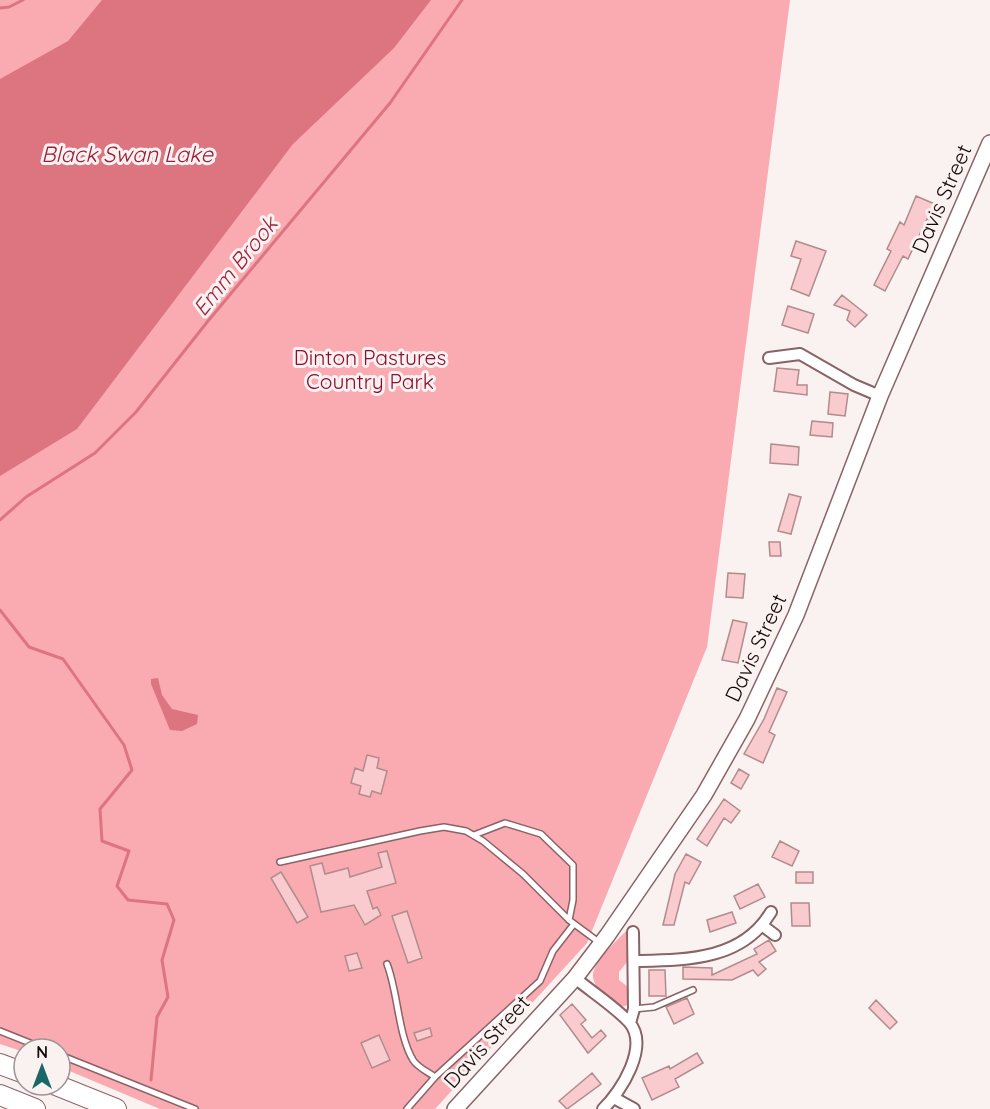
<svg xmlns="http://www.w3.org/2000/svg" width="990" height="1109" viewBox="0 0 990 1109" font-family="Quicksand,sans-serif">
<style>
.green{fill:#faaab1}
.water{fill:#dd7580}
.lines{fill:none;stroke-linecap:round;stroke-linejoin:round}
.stream{stroke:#dd7580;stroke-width:3}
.building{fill:#f9cbce;stroke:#b28b8d;stroke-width:1.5}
.lane-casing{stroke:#896366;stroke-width:8}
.street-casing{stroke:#896366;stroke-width:14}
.secondary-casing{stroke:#896366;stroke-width:18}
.highway-casing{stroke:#896366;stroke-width:22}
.lane{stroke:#fff;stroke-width:5}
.street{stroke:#fff;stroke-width:10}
.secondary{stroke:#fff;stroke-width:15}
.highway{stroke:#fff;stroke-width:20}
.labels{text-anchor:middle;stroke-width:6;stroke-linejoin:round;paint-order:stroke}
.street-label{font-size:21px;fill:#17090a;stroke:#faf1f1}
.park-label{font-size:21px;fill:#8e0c30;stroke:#faf1f1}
.water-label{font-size:22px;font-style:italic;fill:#9b1f3a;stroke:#faf1f1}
</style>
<rect width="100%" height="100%" fill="#faf1f1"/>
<path class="green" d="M0 0H790L707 647 587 943 435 1109H160L60 1067V1049H24V1052L0 1044Z
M626 931 627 962 619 972V980L628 987 630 1003C617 1016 593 988 593 976 593 961 616 942 626 931Z"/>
<path class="water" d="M102 0H431L394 48 293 144 77 429 0 476V79L68 41Z
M158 678 162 695 172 709 198 715 197 724 182 731 170 730 151 684V679Z"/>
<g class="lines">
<path class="stream" d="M0 8 9 7 23 0
M0 520 26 497 95 453 136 412 208 321 390 103 462 0
M0 610 29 647 63 659 124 745 132 770 100 809 102 841 129 851 117 886 128 900 167 904 174 920 162 960 168 997 157 1017 151 1080"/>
</g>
<path class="building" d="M916 196 937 205 931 221 927 219 908 259 903 256 885 291 874 285 891 251 887 249 900 222 904 225Z
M796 241 826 251 809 296 791 289 801 259 791 256Z
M842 295 867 315 855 327 847 320 850 311 834 305Z
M788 306 814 314 808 333 782 325Z
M777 368 799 370 797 385H807V395L774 391Z
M830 392 848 394 845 416 828 414Z
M812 421 833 423 832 437 810 435Z
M771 444 799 447 798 465 770 463Z
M789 494 801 497 791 534 778 531Z
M769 542H780L781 556H770Z
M728 573 745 574 743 598 726 597Z
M733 620 747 623 738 663 722 660Z
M777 688 787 692 769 732 775 735 763 763 744 754 764 719Z
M367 755 379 758 377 768 387 771 381 794 372 791 370 797 359 794 361 786 351 783 355 768 363 771Z
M739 769 749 775 741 789 731 783Z
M724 799 740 811 731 823 724 818 707 846 697 839Z
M780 841 799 851 792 866 772 857Z
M387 851 396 883 367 891 373 909 377 907 381 915 365 925 354 905 321 912 310 866 322 863 325 874 348 868 350 877 382 867 378 853Z
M686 854 701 862 689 884 685 882 674 925H663L675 874Z
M281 872 308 917 297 923 271 878Z
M796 872H813V883H796Z
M758 884 765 897 740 909 734 896Z
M791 903H809L810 926H792Z
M407 911 422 958 408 963 392 916Z
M732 912 736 923 710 932 707 920Z
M769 940 776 951 759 962 766 969 758 976 753 970 732 980 683 979V967L712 968V975L757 954 754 949Z
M357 953 362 968 349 971 345 956Z
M649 970H665L666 996H649Z
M687 998 694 1014 674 1024 666 1007Z
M876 1000 897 1022 890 1029 869 1008Z
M572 1004 586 1020 581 1024 592 1038 601 1030 606 1036 588 1053 560 1015Z
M430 1028 432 1036 417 1041 414 1033Z
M379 1035 390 1060 372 1068 361 1043Z
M697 1053 703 1063 675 1079 679 1087 652 1100 642 1078 669 1066 670 1069Z
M592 1073 601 1084 567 1109 559 1101Z"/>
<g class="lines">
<g class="lane-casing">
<path id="lane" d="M474 835 505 823 541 834 573 865V900L569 920
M280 862 420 831 444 827 466 831 483 841 523 874 569 920 600 943
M387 964C398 992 398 1035 413 1060 417 1067 428 1072 435 1077
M634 1009 654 1007 693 990
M0 1031 45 1049
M60 1055 195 1109
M407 1109 435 1077 540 981 553 951 574 924"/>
</g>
<g class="street-casing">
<path id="street" d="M769 358 800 354 854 385 880 396
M763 926 775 935
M634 961C685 960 742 961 771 912
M575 978C592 992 614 1006 629 1022 650 1046 621 1092 603 1109
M630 1023 634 1009 633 932
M614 1098 634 1109"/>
</g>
<g class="secondary-casing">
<path id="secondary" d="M455 1109 575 978 607 936 704 795 747 719 796 615 880 396 990 143"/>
</g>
<g class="highway-casing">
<path id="highway" d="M0 1064 24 1073
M56 1085 116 1109
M0 1095 35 1109"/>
</g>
<use href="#lane" class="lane"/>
<use href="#street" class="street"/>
<use href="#secondary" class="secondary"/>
<use href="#highway" class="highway"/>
</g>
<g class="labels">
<g class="street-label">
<text transform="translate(942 199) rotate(-66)" y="7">Davis Street</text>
<text transform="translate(756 648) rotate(-65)" y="7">Davis Street</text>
<text transform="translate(487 1042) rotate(-48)" y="7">Davis Street</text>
</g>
<g class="park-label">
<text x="370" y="365">Dinton Pastures<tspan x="370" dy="24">Country Park</tspan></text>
</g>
<g class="water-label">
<text x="127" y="162">Black Swan Lake</text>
<text transform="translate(235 266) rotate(-51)" y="8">Emm Brook</text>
</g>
</g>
<g transform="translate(42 1067)"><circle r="28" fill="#faf1f1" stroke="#9f9495" stroke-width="1.5"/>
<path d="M0-4.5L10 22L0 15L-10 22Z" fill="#196767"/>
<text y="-9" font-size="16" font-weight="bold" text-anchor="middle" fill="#17090a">N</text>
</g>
</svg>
